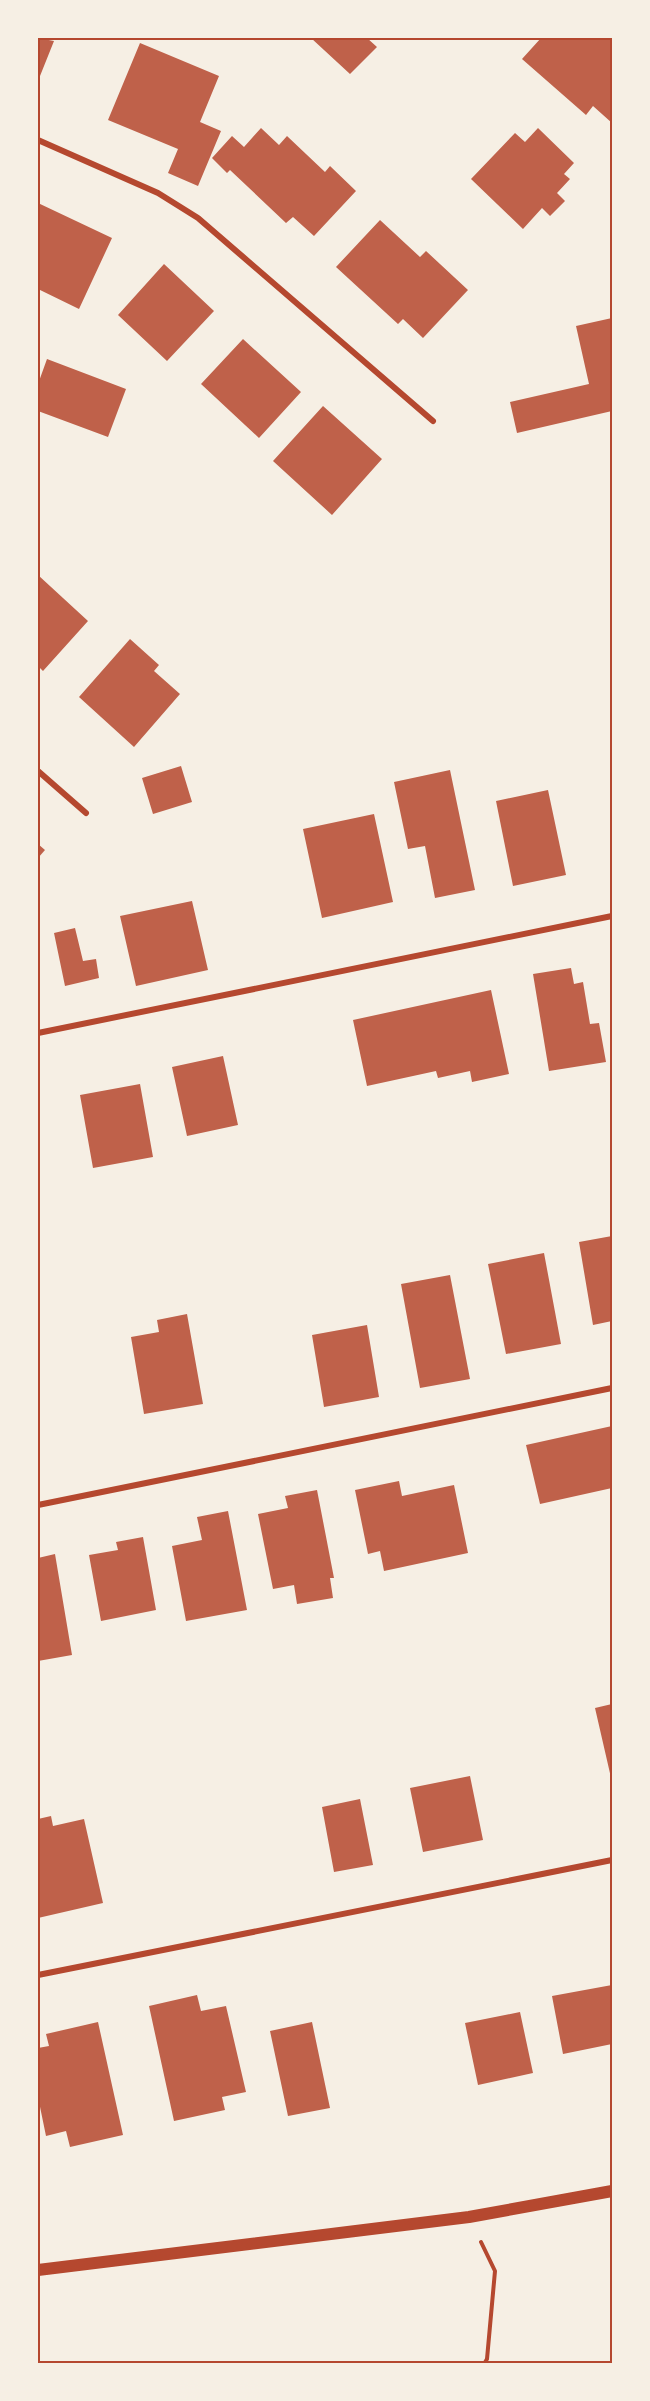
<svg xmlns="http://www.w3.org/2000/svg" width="650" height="2401" viewBox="0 0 650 2401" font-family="'Fira Sans Condensed',sans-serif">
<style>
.building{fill:#bf614a}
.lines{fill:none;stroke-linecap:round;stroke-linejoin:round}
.path{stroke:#b5482f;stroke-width:4}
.minor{stroke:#b5482f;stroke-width:6}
.secondary{stroke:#b5482f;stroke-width:12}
.neatline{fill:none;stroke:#b5482f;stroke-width:2}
</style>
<rect width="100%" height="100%" fill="#f6efe4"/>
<path class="building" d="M38 38 54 41 38 81Z
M311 38H367L377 47 350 74Z
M541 38H612V123L593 106 586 115 522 59Z
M140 43 219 76 200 122 221 131 198 186 168 173 178 149 108 120Z
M261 128 279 145 287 136 325 172 330 166 356 191 314 236 293 217 286 223 230 170 227 173 212 158 232 136 244 147Z
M538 128 574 163 564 174 570 179 557 193 565 201 550 216 542 208 523 229 471 179 515 133 525 142Z
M38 203 112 238 79 309 38 289Z
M380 220 420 257 426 251 468 290 423 338 403 319 398 324 336 267Z
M164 264 214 311 167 361 118 315Z
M612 318V411L517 433 510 402 589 384 576 326Z
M243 339 301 392 259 438 201 384Z
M47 359 126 389 108 437 38 411V384Z
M323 406 382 459 332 515 273 461Z
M38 575 88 621 43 671 38 666Z
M130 639 159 665 154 671 180 694 134 747 79 697Z
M181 766 192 802 153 814 142 778Z
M450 770 475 890 435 898 425 846 408 849 394 782Z
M548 790 566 875 513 886 496 801Z
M374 814 393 902 322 918 303 829Z
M38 844 45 850 38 858Z
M192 901 208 970 136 986 120 916Z
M75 928 83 961 96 959 99 978 65 986 54 933Z
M571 968 574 984 583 982 590 1024 599 1023 606 1062 549 1071 533 974Z
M491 990 509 1074 472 1082 470 1071 438 1078 436 1071 367 1086 353 1020Z
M223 1056 238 1125 187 1136 172 1067Z
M140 1084 153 1157 93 1168 80 1095Z
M612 1236V1321L593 1325 579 1242Z
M544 1253 561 1344 506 1354 488 1264Z
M450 1275 470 1379 420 1388 401 1284Z
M187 1314 203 1404 144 1414 131 1337 159 1332 157 1320Z
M367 1325 379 1397 324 1407 312 1335Z
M612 1426V1488L540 1504 526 1445Z
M399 1481 402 1496 454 1485 468 1553 384 1571 380 1551 368 1554 355 1490Z
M317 1490 334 1578H330L333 1598 297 1604 294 1585 273 1589 258 1514 288 1508 285 1496Z
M228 1511 247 1610 186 1621 172 1546 202 1540 197 1517Z
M143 1537 156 1610 101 1621 89 1555 118 1550 116 1542Z
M55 1554 72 1655 38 1661V1558Z
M612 1704V1782L595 1708Z
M470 1776 483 1840 423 1852 410 1788Z
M360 1799 373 1865 334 1872 322 1807Z
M51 1816 53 1826 84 1819 103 1903 38 1918V1819Z
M612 1985V2044L563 2054 552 1996Z
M197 1995 201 2011 226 2006 246 2092 222 2097 225 2110 174 2121 149 2006Z
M520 2012 533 2073 478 2085 465 2023Z
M98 2022 123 2135 70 2147 66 2131 46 2136 38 2097V2048L49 2046 46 2034Z
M312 2022 330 2108 288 2116 270 2031Z"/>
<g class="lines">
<path class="path" d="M481 2242 495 2271 487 2359 484 2364"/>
<path class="minor" d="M38 140 158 193 198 218 433 421
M38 771 86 813
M38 1033 612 916
M38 1505 612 1388
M38 1975 612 1860"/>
<path class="secondary" d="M38 2270 469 2217 612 2191"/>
</g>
<rect width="650" height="2401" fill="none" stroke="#f6efe4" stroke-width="78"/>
<rect x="39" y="39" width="572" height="2323" class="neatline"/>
</svg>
